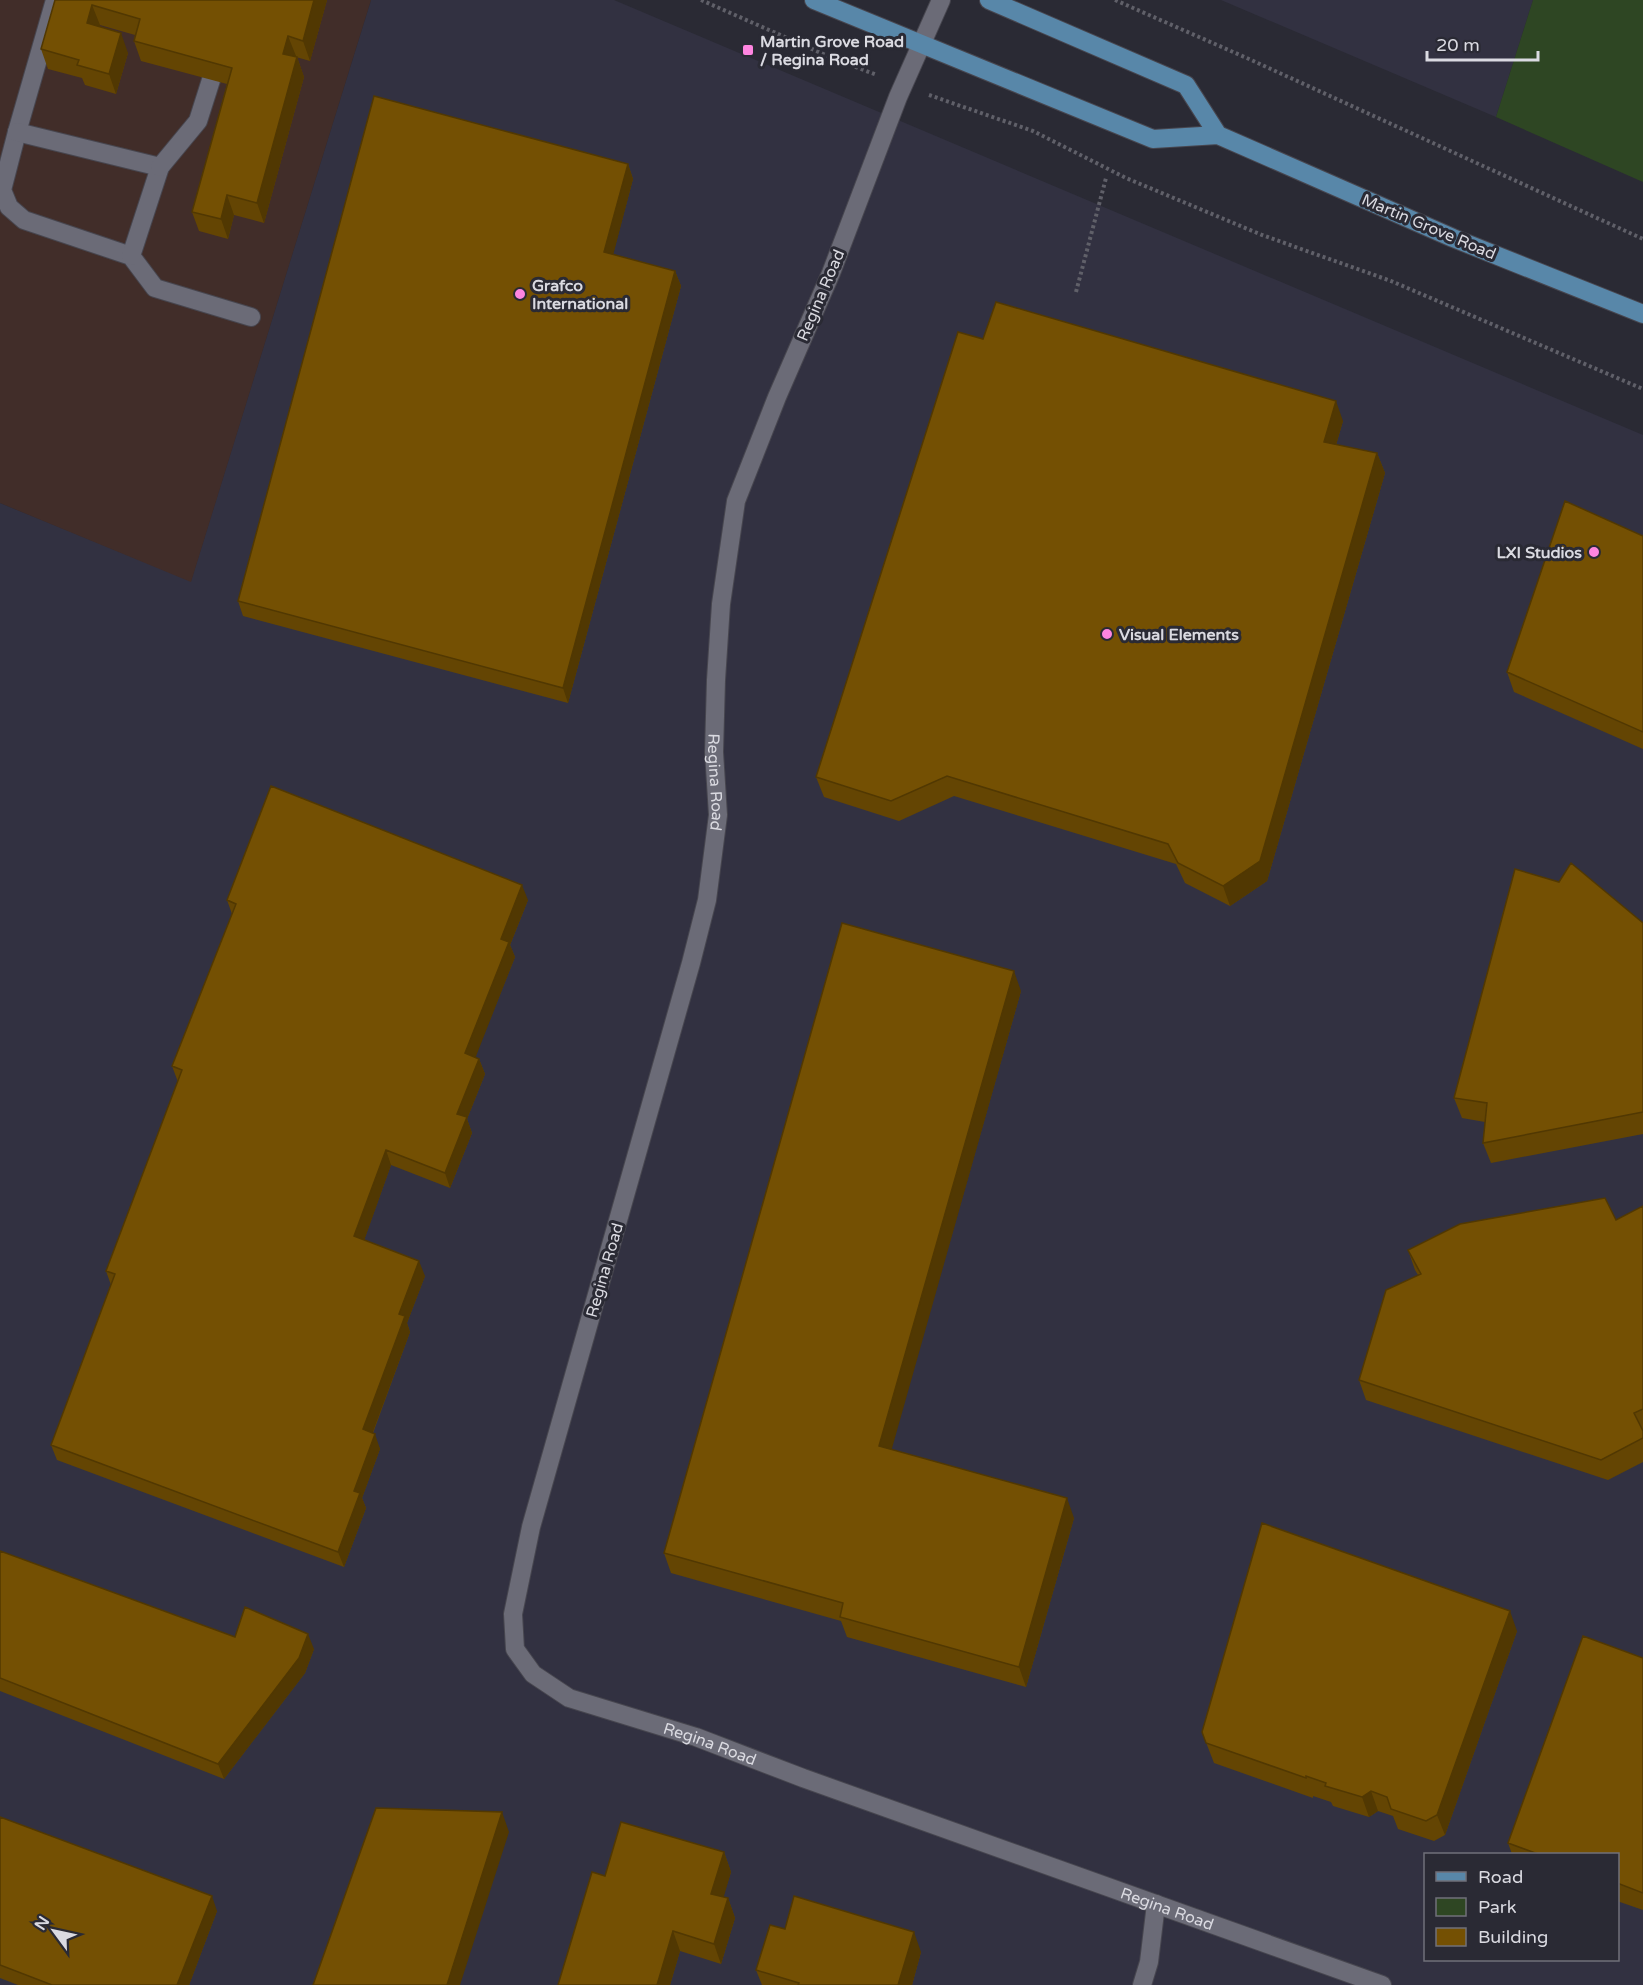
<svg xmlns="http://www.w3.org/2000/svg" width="1643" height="1985" viewBox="0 0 1643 1985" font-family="'Varela Round',sans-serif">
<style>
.built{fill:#323141;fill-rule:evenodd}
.industrial{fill:#412d29}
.green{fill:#2e4623}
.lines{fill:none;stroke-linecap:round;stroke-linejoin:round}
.minor-casing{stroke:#47464f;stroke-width:20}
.major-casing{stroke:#47464f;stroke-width:20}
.path{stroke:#606069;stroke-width:4;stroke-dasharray:3 3;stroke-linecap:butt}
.minor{stroke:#6b6b77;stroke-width:18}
.major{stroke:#5887a9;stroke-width:18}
.wall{fill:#644503}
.shaded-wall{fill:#513802}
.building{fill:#745003;stroke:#513802;stroke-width:1.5}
.poi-dot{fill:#fe85e0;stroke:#2a2a34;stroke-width:2}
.labels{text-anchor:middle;stroke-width:6;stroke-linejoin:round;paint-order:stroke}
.poi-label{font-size:16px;font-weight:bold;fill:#dadae1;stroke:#2a2a34;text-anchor:start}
.street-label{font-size:16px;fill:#dadae1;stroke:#2a2a34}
</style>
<rect width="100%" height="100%" fill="#2a2a34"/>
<path class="built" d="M371 0H614L1643 435V1985H0V503L191 581ZM1426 1854H1618V1960H1426Z
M1221 0H1533L1496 117Z"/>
<path class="industrial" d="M0 0H371L191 582 0 503Z"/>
<path class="green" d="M1533 0H1643V182L1496 117Z"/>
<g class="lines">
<g class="minor-casing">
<g id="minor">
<path d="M55 0 17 132 2 190 9 207 24 220 131 256 155 288 251 317"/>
<path id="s1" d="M941 0 898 97 831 273 777 397 736 501 721 604 716 680 714 752 718 815 707 900 691 963 531 1527 513 1614 515 1649 533 1674 569 1698 696 1737 803 1778 1382 1985"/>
<path d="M17 132 160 167 131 256"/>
<path d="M160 167 198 121 211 80"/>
<path d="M1142 1985 1149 1962 1156 1904"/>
</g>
</g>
<g class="major-casing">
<path id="major" d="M814 0 1153 139 1218 135 1453 238 1643 314
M989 0 1186 85 1218 135"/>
</g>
<path class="path" d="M701 0 837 60 877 75
M1115 0 1249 59 1643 239
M929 95 1033 131 1126 178 1262 235 1391 281 1643 389
M1076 292 1106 178"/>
<use href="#minor" class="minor"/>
<use href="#major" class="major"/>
</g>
<path class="wall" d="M55 0H327L310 61 296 57H297L304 77 264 223 234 215 228 239 199 231 192 212 227 84 141 61 134 41 135 35 100 25 99 27 128 53 116 94 85 85 82 78 48 69 41 49Z
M628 164 633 179 613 254 675 271 681 286 568 703 243 616 238 601Z
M983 339 1343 421 1336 445 1377 453 1385 473 1267 881 1230 906 1185 883 1176 864 954 796 899 821 824 797 816 777Z
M1643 536V749L1514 692 1507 672Z
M227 900H528L510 945 515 957 475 1057 479 1059 485 1074 467 1119 472 1133 450 1188 391 1165 364 1240 425 1276 407 1323 410 1332 373 1433 380 1449 362 1498 366 1508 344 1567 57 1460 51 1445 111 1285 106 1271 178 1082 172 1066 232 914Z
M1643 923V1134L1491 1163 1483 1143 1485 1122 1462 1118 1454 1098Z
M1021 991 891 1449 1074 1518 1026 1687 847 1637 841 1621 671 1573 664 1553Z
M1643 1206V1462L1608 1480 1366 1400 1359 1380 1418 1275 1415 1270 1408 1250 1616 1220Z
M0 1551 235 1637 314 1649 305 1673 224 1779 0 1691Z
M1517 1631 1445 1835 1434 1841 1398 1829 1393 1816 1378 1811 1369 1817 1333 1806 1331 1802 1313 1796V1798L1214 1763 1202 1732Z
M1643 1658V1910L1617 1901V1854H1512L1508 1843Z
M0 1817 217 1911 189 1985H18L0 1978Z
M724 1852 731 1872 723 1897 728 1898 735 1918 721 1964 680 1951 670 1985H558L605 1876Z
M785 1929 921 1952 912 1985H762L756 1970Z"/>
<path class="shaded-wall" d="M314 0H327L310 61 303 41Z
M92 5 100 25 95 43 87 23Z
M121 33 128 53 116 94 109 74Z
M288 36 296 56 290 73 283 54Z
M297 57 304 77 264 223 257 203Z
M628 164 633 179 610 267 604 252Z
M227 195 234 215 228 239 221 219Z
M675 271 681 286 568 703 563 688Z
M1336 401 1343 421 1331 462 1324 442Z
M1377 453 1385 473 1267 881 1230 906 1223 886Z
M522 885 528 900 510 945 515 957 471 1069 465 1053 501 939Z
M1014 971 1021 991 887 1466 879 1446Z
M479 1059 485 1074 467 1119 472 1133 450 1188 445 1173 457 1114Z
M386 1150 391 1165 360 1252 354 1236Z
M419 1261 425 1276 407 1323 410 1332 368 1445 363 1429 399 1314Z
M375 1434 380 1449 362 1498 366 1508 344 1567 338 1552 354 1491Z
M1067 1498 1074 1518 1026 1687 1019 1667Z
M1510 1611 1517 1631 1445 1835 1437 1815Z
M308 1634 314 1649 305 1673 224 1779 218 1764Z
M1371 1791 1378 1811 1369 1817 1362 1797Z
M502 1812 509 1832 460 1985H447Z
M724 1852 731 1872 719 1913 711 1894Z
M212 1896 217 1911 189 1985H177Z
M728 1898 735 1918 721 1964 714 1944Z
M673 1931 680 1951 670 1985H657Z
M914 1932 921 1952 912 1985H898Z"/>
<path class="building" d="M55 0H314L303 41 288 36 283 54 297 57 257 203 227 195 221 219 192 212 232 68 134 41 140 19 92 5 87 23 121 33 109 74 77 65 79 60 41 49Z
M374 96 628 164 604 252 675 271 563 688 238 601Z
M996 302 1336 401 1324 442 1377 453 1260 861 1223 886 1178 863 1168 844 947 776 891 801 816 777 958 332 983 339Z
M1565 501 1643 536V732L1507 672Z
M271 786 522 885 501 939 509 942 465 1053 479 1059 457 1114 467 1117 445 1173 386 1150 354 1236 419 1261 399 1314 405 1316 363 1429 375 1434 354 1491 360 1493 338 1552 51 1445 115 1274 106 1271 182 1070 172 1066 236 904 227 900Z
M1571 863 1643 923V1112L1483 1143 1487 1103 1454 1098 1515 869 1559 882Z
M842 923 1014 971 879 1446 1067 1498 1019 1667 840 1617 843 1603 664 1553Z
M1605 1198 1616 1220 1643 1206V1409L1634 1413 1643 1431V1438L1601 1460 1359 1380 1386 1290 1421 1274 1408 1250 1460 1224Z
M1262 1523 1510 1611 1437 1815 1426 1821 1391 1809 1387 1797 1371 1791 1362 1797 1325 1786 1326 1783 1306 1776V1778L1206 1743 1202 1732Z
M0 1551 235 1637 245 1607 308 1634 299 1658 218 1764 0 1678Z
M1583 1636 1643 1658V1893L1617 1883V1854H1538L1508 1843Z
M376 1808 502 1812 447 1985H313Z
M0 1817 212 1896 177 1985H52L0 1965Z
M621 1822 724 1852 711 1894 728 1898 714 1944 673 1931 657 1985H558L592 1872 605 1876Z
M794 1896 914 1932 898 1985H798L799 1983 756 1970 770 1925 785 1929Z"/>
<g class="poi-dot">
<rect x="742" y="44" width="12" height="12" rx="3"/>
<circle cx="520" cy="294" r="6"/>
<circle cx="1594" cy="552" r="6"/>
<circle cx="1107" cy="634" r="6"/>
</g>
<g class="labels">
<g class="poi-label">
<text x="760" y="47">Martin Grove Road<tspan x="760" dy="18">/ Regina Road</tspan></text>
<text x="532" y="291">Grafco<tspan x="532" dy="18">International</tspan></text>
<text x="1582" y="558" text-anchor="end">LXI Studios</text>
<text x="1119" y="640">Visual Elements</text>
</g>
<g class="street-label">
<text transform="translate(1429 226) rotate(23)" y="6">Martin Grove Road</text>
<text transform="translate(820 295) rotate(-67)" y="6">Regina Road</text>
<text dy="6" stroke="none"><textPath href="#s1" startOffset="824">Regina Road</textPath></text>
<text transform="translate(604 1270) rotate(-74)" y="6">Regina Road</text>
<text dy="6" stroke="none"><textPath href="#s1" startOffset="1940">Regina Road</textPath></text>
<text dy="6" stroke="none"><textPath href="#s1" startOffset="2426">Regina Road</textPath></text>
</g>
</g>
<rect x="1424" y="1853" width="195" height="108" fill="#2a2a34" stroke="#707079" stroke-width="1.5"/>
<rect x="1436" y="1872" width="30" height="9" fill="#5887a9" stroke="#707079" stroke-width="1.5"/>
<text x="1478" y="1883" font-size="18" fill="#dadae1">Road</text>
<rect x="1436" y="1898" width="30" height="18" fill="#2e4623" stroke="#707079" stroke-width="1.5"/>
<text x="1478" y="1913" font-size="18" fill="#dadae1">Park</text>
<rect x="1436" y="1928" width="30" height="18" fill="#745003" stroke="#707079" stroke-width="1.5"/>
<text x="1478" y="1943" font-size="18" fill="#dadae1">Building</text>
<g transform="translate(54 1931) rotate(303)" stroke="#2a2a34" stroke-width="4.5" paint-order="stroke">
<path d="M0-4.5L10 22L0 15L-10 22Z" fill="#dadae1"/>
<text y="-9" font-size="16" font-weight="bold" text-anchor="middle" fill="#dadae1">N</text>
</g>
<path d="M1427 51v9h111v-9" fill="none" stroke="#dadae1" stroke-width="3"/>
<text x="1436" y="51" font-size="18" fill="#dadae1" stroke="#2a2a34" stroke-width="4.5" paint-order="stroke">20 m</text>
</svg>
